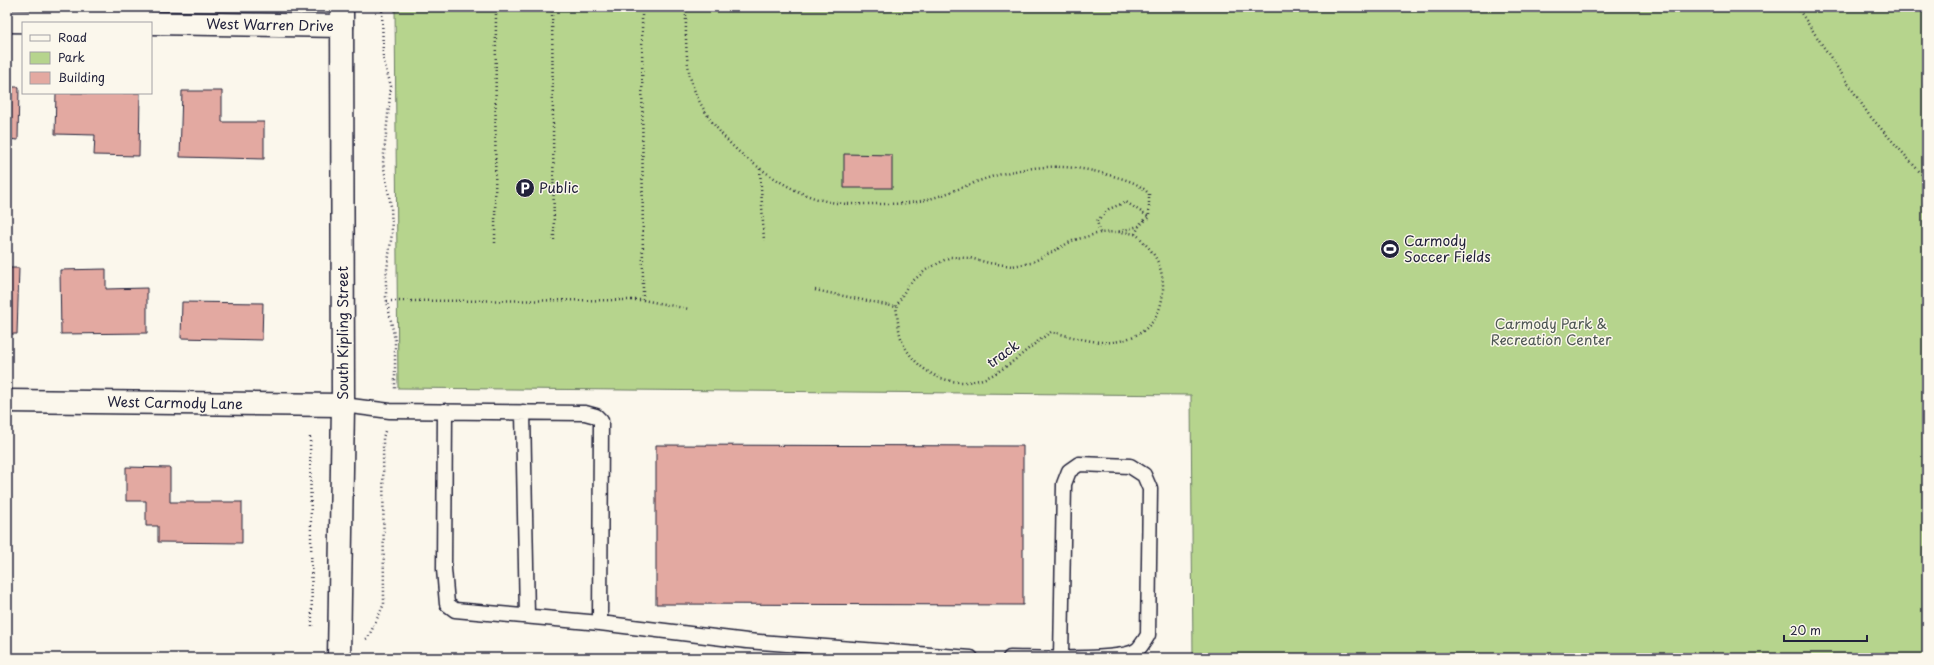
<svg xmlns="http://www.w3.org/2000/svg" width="1934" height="665" viewBox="0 0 1934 665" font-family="'Playpen Sans',sans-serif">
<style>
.green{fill:#b6d48d;stroke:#6c7b64}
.building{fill:#e3a9a1;stroke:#22223b}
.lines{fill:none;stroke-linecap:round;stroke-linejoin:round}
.service-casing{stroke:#22223b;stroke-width:17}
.minor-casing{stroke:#22223b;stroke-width:25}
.tertiary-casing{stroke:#22223b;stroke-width:25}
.path{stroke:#22223b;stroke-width:2.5;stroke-dasharray:1 3;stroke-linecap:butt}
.service{stroke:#fbf7ec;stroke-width:14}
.minor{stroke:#fbf7ec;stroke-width:22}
.tertiary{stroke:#fbf7ec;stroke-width:22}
.labels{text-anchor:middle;stroke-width:3;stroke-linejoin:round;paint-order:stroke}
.street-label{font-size:14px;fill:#22223b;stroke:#fbf7ec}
.poi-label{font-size:14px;fill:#22223b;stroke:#fbf7ec;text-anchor:start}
.park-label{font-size:14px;fill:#4e5754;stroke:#fbf7ec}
</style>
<rect width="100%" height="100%" fill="#fbf7ec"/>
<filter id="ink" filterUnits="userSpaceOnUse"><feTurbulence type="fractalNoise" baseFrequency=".025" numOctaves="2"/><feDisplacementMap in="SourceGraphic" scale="8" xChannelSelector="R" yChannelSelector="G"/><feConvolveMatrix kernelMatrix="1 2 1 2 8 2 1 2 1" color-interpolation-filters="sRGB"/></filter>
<g filter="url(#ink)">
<path class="green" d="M395 7H1927V658H1193L1191 395 398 388Z"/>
<path class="building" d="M7 87H19L18 140 7 139Z
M182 91H222V122H264V159L180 157Z
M56 93H140L139 156 94 155 95 135 55 134Z
M844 154 892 155V188H844Z
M7 268H19L17 334H7Z
M106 269V289L147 288V333L61 334 60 270Z
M182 302 263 303 262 340 181 338Z
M656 445 1023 446V605L656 604Z
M126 467 170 468V502H242V543L158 542V526H146V501H126Z"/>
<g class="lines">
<g class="service-casing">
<path id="service" d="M343 405 390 411 585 413 596 416 601 421 600 623 747 641 971 658
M445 411 444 569 447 604 455 610 600 623
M523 412 527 616
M1010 658C1033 658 1122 662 1137 650 1141 647 1145 640 1148 635L1150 489 1144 475 1130 466 1079 464 1069 471 1064 484 1061 658"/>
</g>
<g class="minor-casing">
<path id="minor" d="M7 21 150 23
M151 23 342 26
M7 401 343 405"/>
</g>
<g class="tertiary-casing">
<path id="tertiary" d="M339 658 343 405 342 7"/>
</g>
<path class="path" d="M382 7 383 58 391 86 383 163 391 206 392 233 386 277V297L395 340V389
M552 7 554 243
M686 7C686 30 685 54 690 76 697 108 725 142 750 161 774 179 801 197 831 202 845 205 861 204 876 204 891 204 907 204 921 201 940 197 958 189 976 182 1021 166 1062 161 1109 175 1124 179 1138 182 1149 194V217
M1797 7 1869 115 1927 180
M760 169 764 241
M1100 233 1074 240 1031 263 1012 266 989 263 970 258 950 257 926 270 908 285 896 307C898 318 898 333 903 343 919 377 960 393 994 374 1014 363 1031 345 1051 332 1073 336 1101 347 1123 340 1129 338 1138 335 1143 331 1169 312 1169 268 1147 246 1143 242 1139 235 1134 234 1123 231 1111 232 1100 233L1097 221 1109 209 1126 202 1149 217 1139 226 1117 232
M1135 234 1142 221 1145 219
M495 243 496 7
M815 290 896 307
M643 300 689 309
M387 301 643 300 642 7
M310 437 312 628
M366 639 368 638 384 604 383 438 385 431"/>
<use href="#service" class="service"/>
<use href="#minor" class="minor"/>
<use href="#tertiary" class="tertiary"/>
</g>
</g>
<defs>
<g id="parking-disc" transform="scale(1)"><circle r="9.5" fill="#22223b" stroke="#fbf7ec"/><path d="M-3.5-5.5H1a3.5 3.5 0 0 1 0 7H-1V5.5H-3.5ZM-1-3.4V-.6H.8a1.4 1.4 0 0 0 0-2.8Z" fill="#fff"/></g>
<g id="stadium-disc" transform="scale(1)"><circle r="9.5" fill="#22223b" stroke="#fbf7ec"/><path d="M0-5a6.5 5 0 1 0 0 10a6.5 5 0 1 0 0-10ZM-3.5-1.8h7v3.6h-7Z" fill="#fff"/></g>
</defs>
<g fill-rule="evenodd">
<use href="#parking-disc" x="525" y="188"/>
<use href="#stadium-disc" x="1390" y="249"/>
</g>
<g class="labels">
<g class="street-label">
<text transform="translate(270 25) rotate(1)" y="5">West Warren Drive</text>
<text transform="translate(343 333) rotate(-90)" y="5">South Kipling Street</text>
<text transform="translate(1003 354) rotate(-36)" y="5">track</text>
<text transform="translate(175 403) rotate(1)" y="5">West Carmody Lane</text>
</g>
<g class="poi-label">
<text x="539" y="193">Public</text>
<text x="1404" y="246">Carmody<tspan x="1404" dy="16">Soccer Fields</tspan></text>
</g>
<g class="park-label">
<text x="1551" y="329">Carmody Park &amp;<tspan x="1551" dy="16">Recreation Center</tspan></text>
</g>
</g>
<rect width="1934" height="665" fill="none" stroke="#fbf7ec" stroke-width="24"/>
<rect x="12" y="12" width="1910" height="641" fill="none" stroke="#22223b" stroke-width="1.5" filter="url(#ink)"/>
<rect x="22" y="22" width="130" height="72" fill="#fbf7ec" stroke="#a4a2a5"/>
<rect x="30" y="35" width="20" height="6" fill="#fbf7ec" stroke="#a4a2a5"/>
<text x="58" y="42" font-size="12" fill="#22223b">Road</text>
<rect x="30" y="52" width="20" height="12" fill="#b6d48d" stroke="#a4a2a5"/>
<text x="58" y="62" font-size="12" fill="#22223b">Park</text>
<rect x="30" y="72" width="20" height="12" fill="#e3a9a1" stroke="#a4a2a5"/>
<text x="58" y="82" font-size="12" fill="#22223b">Building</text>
<path d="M1784 635v6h83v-6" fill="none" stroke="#22223b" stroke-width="2"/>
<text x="1790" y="635" font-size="12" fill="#22223b" stroke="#fbf7ec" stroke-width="3" paint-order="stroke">20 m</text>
</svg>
